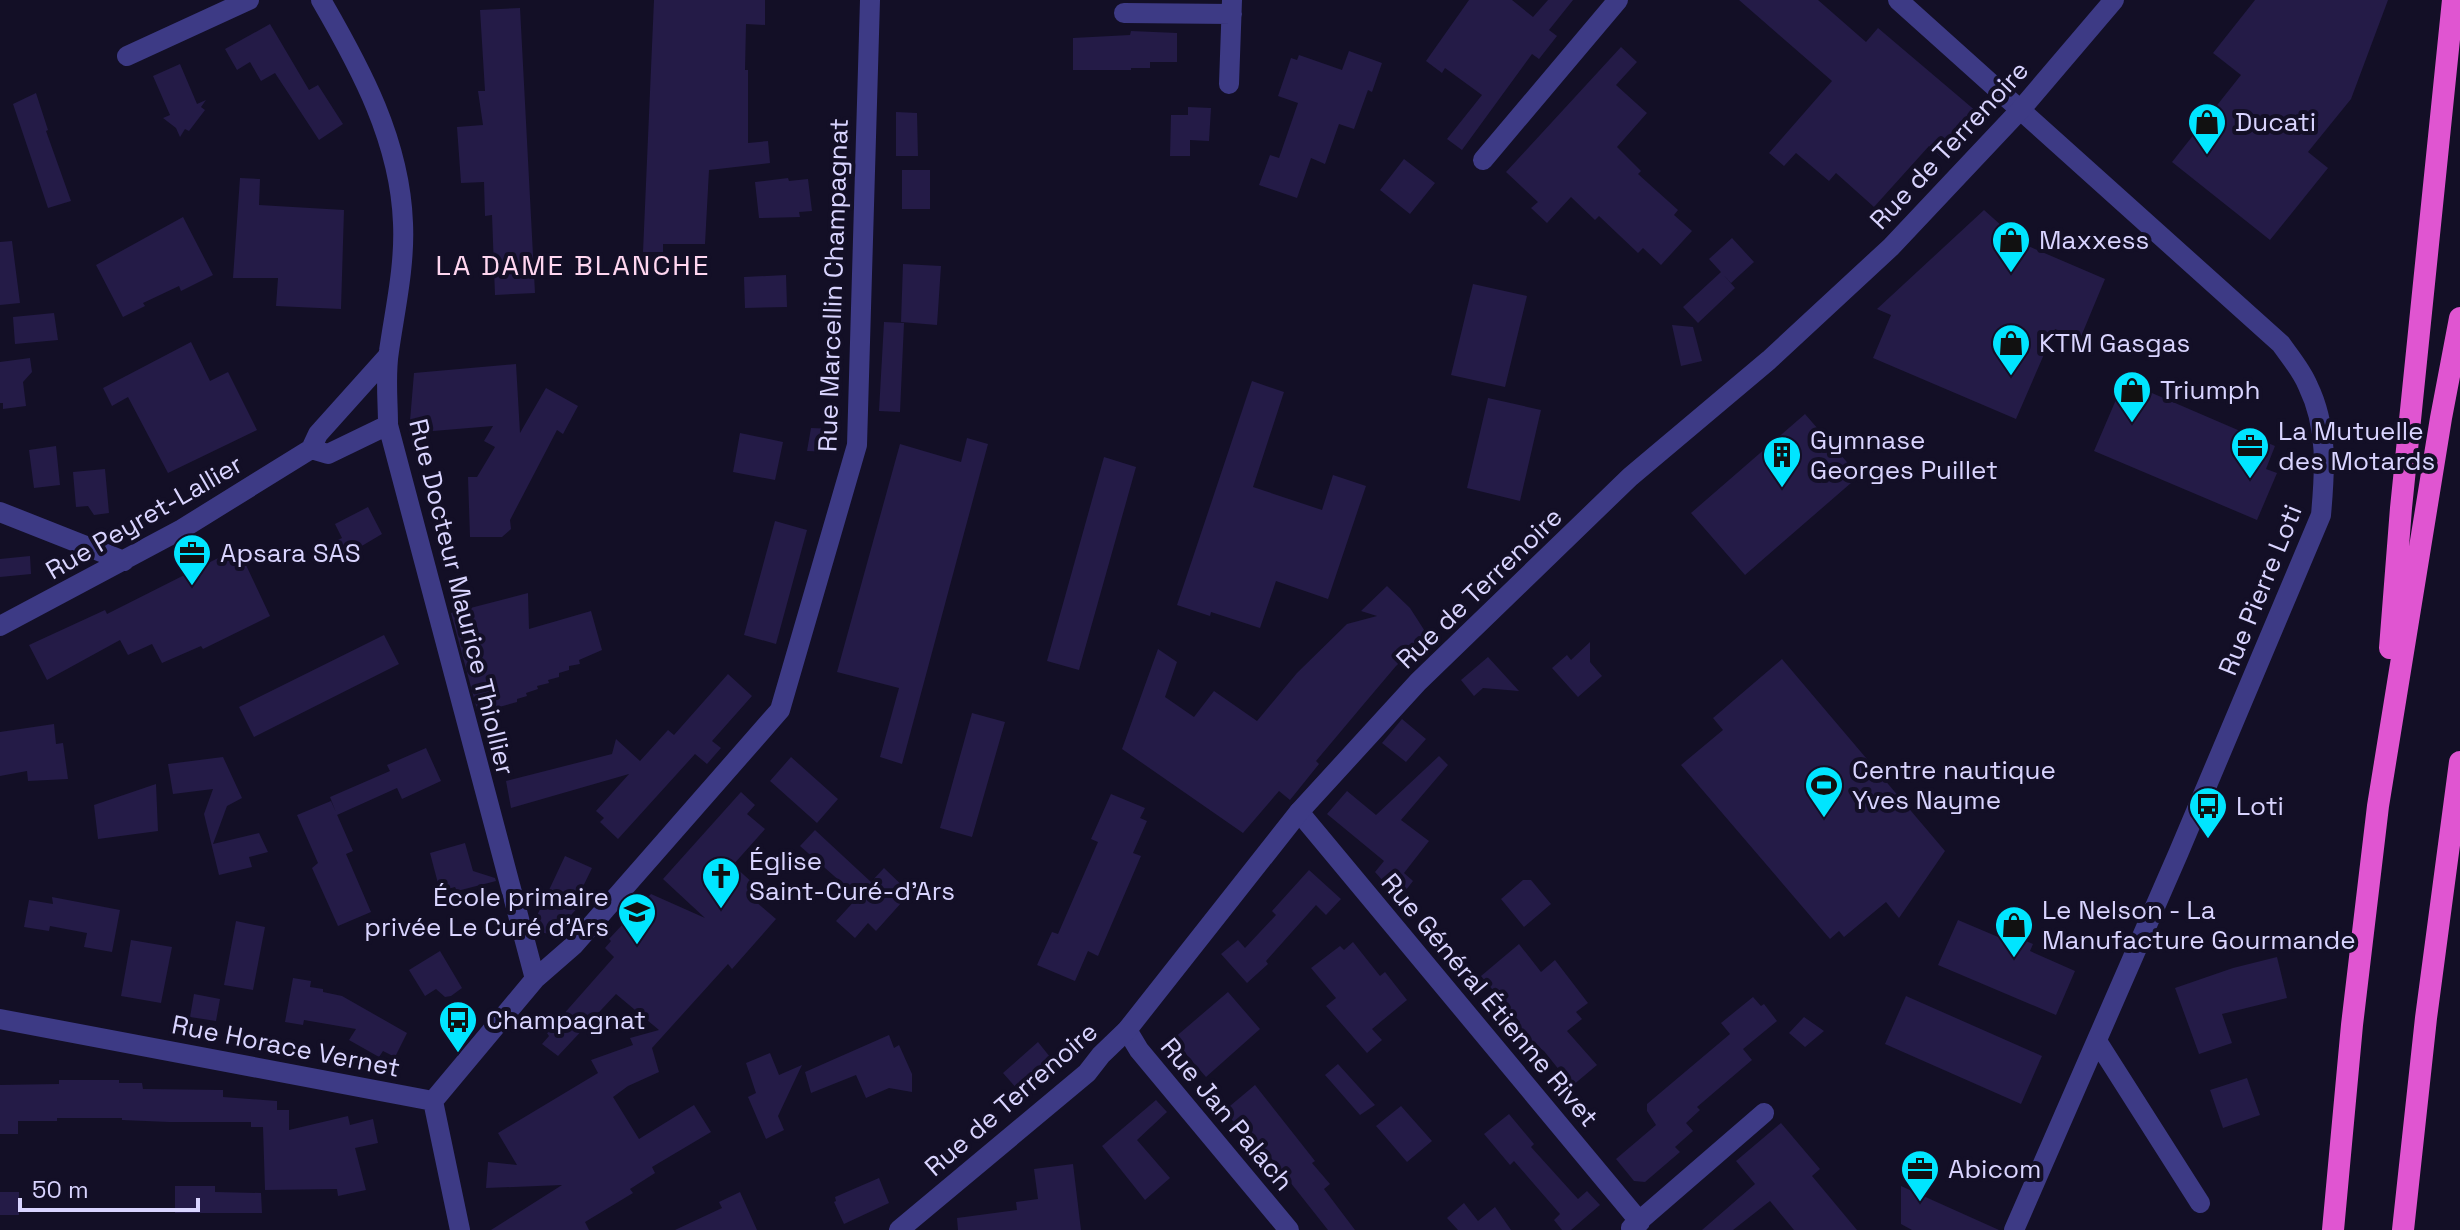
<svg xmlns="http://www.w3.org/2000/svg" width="2460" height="1230" viewBox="0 0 2460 1230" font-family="'Space Grotesk',sans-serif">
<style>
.building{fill:#241b47}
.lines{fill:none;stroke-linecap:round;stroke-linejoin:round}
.minor{stroke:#3d3a85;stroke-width:20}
.tertiary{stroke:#3d3a85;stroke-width:20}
.trunk{stroke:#e055d1;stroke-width:22}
.labels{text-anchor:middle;stroke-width:8;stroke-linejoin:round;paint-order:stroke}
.poi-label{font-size:26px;fill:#d9d4ff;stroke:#130f26;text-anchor:start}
.street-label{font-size:26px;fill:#d9d4ff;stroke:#130f26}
.neighbourhood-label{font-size:28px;letter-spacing:2px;fill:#ffd6f0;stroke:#130f26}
</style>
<rect width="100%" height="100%" fill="#130f26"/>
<path class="building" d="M654 0H765V25L746 24 745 70H748V143L768 141 770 163 709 170 705 244H663V252H643Z
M1469 0H1512L1533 17 1548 0H1573L1549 30 1557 36 1539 59 1532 54 1462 150 1447 139 1482 95 1445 68 1442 73 1426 61Z
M1739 0H1818L1866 42 1878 28 1977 112 1978 120 1943 159 1929 146 1874 207 1836 173 1829 181 1796 153 1784 166 1769 153 1832 81Z
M2255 0H2388L2351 99 2308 152 2328 168 2270 240 2172 162 2241 75 2213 53Z
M520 8 535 293 495 295 492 215 485 216 484 182 461 183 457 127 483 125 478 91H485L480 10Z
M270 24 309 90 318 85 343 124 319 140 275 73 261 81 250 62 237 70 225 49Z
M1131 31 1177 33V62H1150V68H1131V70H1073V38L1130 35Z
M1621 47 1637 62 1616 85 1647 113 1617 147 1641 171 1638 174 1678 210 1674 215 1692 231 1661 265 1643 248 1638 253 1599 216 1595 220 1571 197 1547 223 1531 208 1538 202 1506 172Z
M1349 51 1382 63 1372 92 1368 90 1354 129 1339 124 1325 164 1311 158 1297 198 1259 185 1270 155 1279 158 1298 103 1278 96 1291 58 1297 60 1299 55 1342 70Z
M180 64 197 104 206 100 201 107 205 110 189 131 185 129 180 137 176 128 163 118 170 115 153 76Z
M36 93 48 130 46 131 71 201 48 208 13 104Z
M1188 107 1211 108 1209 141 1190 140V156H1170L1171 115H1188Z
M896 112 917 113 918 156H896Z
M1404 159 1435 183 1410 214 1380 190Z
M902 170H930V209H902Z
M240 178 260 179 259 205 344 210 341 309 276 306 278 278H233Z
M788 178 789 181 808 179 812 211 799 212 800 217 759 218 755 182Z
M1984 210 2021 243 2105 279 2080 339 2055 329 2016 419 1873 358 1891 315 1877 309Z
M183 217 213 275 181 291 179 286 143 303 145 306 123 317 96 265Z
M1732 238 1754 262 1731 283 1709 259Z
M12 241 20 303 0 305V242Z
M903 264 941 266 937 325 901 322Z
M1721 272 1735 288 1698 323 1683 307Z
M786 275 787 307 745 308 744 277Z
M1473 284 1527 296 1505 387 1451 375Z
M54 313 58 340 15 344 13 317Z
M884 322 904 323 900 412 879 411Z
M1672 325 1693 327 1702 361 1681 366Z
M191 342 210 381 228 372 257 430 168 473 128 397 112 406 103 388Z
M30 358 32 372 23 382 26 406 3 409V403H0V362Z
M516 364 520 433 546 388 578 406 563 434 557 430 510 520 511 529 502 537H470L468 477H477L495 447 484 441 493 426 409 433 414 373Z
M1252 381 1284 392 1253 487 1322 510 1333 475 1366 486 1328 599 1276 581 1260 628 1211 612 1210 616 1177 605Z
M2124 381 2275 446 2266 469 2277 473 2257 520 2094 451Z
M1488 398 1541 410 1520 501 1467 488Z
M1805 414 1859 476 1745 575 1691 513Z
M811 428 835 429 833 452 807 451Z
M740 433 783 442 775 480 733 472Z
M967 438 988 444 902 764 880 757 899 688 837 672 900 444 961 462Z
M56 446 60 485 34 488 29 450Z
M1104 457 1136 467 1079 670 1047 661Z
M105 469 109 513 94 515 88 506 76 507 73 472Z
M368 507 382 534 360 547 352 566 338 540 342 538 335 524Z
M775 521 807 530 776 644 744 635Z
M238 548 270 616 203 649 201 646 162 663 152 644 128 655 120 640 47 680 29 645 105 610 107 614Z
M30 556 31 574 0 577V559Z
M1387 586 1410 608 1428 636 1396 666 1363 705 1316 761 1319 764 1290 800 1279 791 1243 833 1122 749 1158 649 1177 662 1165 697 1194 717 1214 691 1257 721 1297 673 1347 624 1377 616 1361 611Z
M528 593 529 629 591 611 602 650 579 660 580 664 569 666V670L559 673V677L548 680 549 683 537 686 538 689 526 693 527 696 517 699V702L478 713 451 613Z
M384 635 399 664 254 737 239 707Z
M1590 642V662L1602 676 1578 697 1552 668 1567 655 1571 660Z
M1488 657 1519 691 1483 688 1474 696 1461 680Z
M1782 659 1945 851 1899 918 1886 902 1844 937 1839 931 1830 939 1681 765 1723 730 1713 718Z
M728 674 752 696 712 741 721 748 707 764 695 754 618 839 600 822 604 818 596 811 629 774 511 808 506 781 612 754 616 739 640 761 668 730 674 735Z
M972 713 1005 722 972 837 940 828Z
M1402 719 1426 739 1406 762 1382 743Z
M54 724 56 744 63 743 68 779 28 781 27 771 0 776V732Z
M426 748 441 781 402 799 397 788 337 815 330 797 390 771 387 765Z
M1439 756 1448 765 1401 820 1429 841 1404 873 1413 881 1399 899 1375 872 1384 861 1327 814 1347 791 1376 815Z
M223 757 242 798 227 806 213 844 259 833 268 852 249 857 252 867 219 875 204 814 213 789 173 794 168 764Z
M791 757 838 799 817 823 770 781Z
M156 784 158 831 98 839 94 805Z
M741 792 755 805 747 814 765 829 733 865 755 885 747 894 776 919 732 969 728 964 652 1048 659 1072 628 1086 613 1097 639 1139 694 1105 711 1132 652 1167 655 1173 630 1189 633 1193 585 1222 589 1230H491L562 1185 486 1188 488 1162 517 1165 498 1133 598 1073 591 1060 633 1045 630 1038 659 1030 616 994 558 1056 542 1044 549 1036 547 1033 614 957 605 948 611 941 609 939 651 894 705 918 663 879Z
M1111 794 1145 808 1140 818 1147 821 1133 853 1141 856 1098 956 1088 951 1075 981 1037 965 1052 932 1058 934 1098 842 1091 839Z
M331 801 353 851 346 854 371 912 338 926 312 868 318 863 297 815Z
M815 830 871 882 884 868 910 893 876 931 868 923 855 938 836 921 858 897 800 846Z
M465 843 473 871 495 878 496 881 457 891 455 887 440 891 430 853Z
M565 856 592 868 576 901 581 904 553 935 536 931 534 922Z
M1309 870 1341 899 1326 915 1316 905 1266 961 1268 964 1247 983 1221 954 1238 940 1245 948 1276 915 1272 911Z
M1523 880H1531L1551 904 1524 927 1501 899Z
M52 897 120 910 112 952 84 947 87 933 50 926 49 931 24 927 29 900 53 904Z
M1958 920 2010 942 2014 936 2033 944 2030 951 2075 971 2056 1015 1938 965Z
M236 921 265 927 253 990 224 985Z
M131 940 172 947 161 1003 121 996Z
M1353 942 1380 976 1385 972 1407 1000 1372 1029 1382 1040 1367 1053 1326 1006 1336 998 1311 968 1340 946 1344 950Z
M1519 944 1541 972 1555 960 1588 1003 1576 1012 1582 1019 1567 1031 1597 1065 1572 1086 1544 1051 1537 1046 1533 1048 1514 1027 1520 1022 1481 976Z
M440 951 462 988 451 996 445 997 436 989 425 996 409 970Z
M2277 957 2287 998 2222 1014 2232 1043 2199 1054 2175 988 2233 968Z
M293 978 311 981 310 987 323 989V992L342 996 407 1033 395 1057 383 1051 379 1057 349 1040 356 1029 304 1020 303 1025 285 1022Z
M1228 992 1260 1029 1206 1077 1173 1039Z
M194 994 220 999 216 1021 190 1017Z
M1906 996 2042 1056 2021 1104 1885 1044Z
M1753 997 1761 1006 1764 1004 1777 1021 1743 1049 1752 1060 1697 1107 1700 1110 1686 1123 1693 1131 1675 1147 1680 1152 1645 1182 1634 1181 1616 1159 1656 1125 1647 1111V1104L1730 1034 1721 1023Z
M1804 1017 1824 1031 1805 1047 1789 1033Z
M889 1035 894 1048 899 1045 912 1074V1092L889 1088 866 1098 856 1075 811 1093 805 1072Z
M1038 1042 1054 1062 1019 1091 1003 1073Z
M770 1053 779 1075 802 1065 778 1116 784 1130 766 1139 748 1097 756 1093 746 1063Z
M1338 1064 1375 1105 1360 1115 1325 1075Z
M2247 1078 2260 1115 2223 1128 2210 1090Z
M59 1080H119V1083H142L143 1089 223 1090V1097L277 1101V1110H289V1130L348 1116 350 1125 373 1119 378 1143 355 1148 366 1190 338 1196 337 1189 265 1190 263 1127H251V1122H169L122 1120V1118H57V1121H18V1134H0V1085L59 1084Z
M1255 1085 1315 1161 1312 1163 1330 1184 1324 1189 1355 1230H1328L1248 1129 1243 1132 1224 1111Z
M1156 1100 1167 1112 1137 1140 1170 1178 1145 1200 1102 1146Z
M1401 1106 1432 1141 1407 1162 1376 1126Z
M1509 1114 1534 1144 1531 1147 1578 1199 1587 1191 1600 1205 1571 1230H1562L1554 1220 1560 1214 1514 1161 1510 1165 1484 1134Z
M1781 1123 1820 1169 1812 1176 1857 1230H1794L1770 1201 1733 1230H1702L1755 1184 1736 1161Z
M1073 1164 1081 1230H958L957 1218 1017 1210 1016 1202 1038 1199 1034 1169Z
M879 1178 889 1203 844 1224 834 1202 836 1201 835 1197Z
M175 1186H215V1192L261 1193 262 1213H175Z
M1901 1186 1999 1230H1912L1901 1224Z
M0 1192H19V1215H0Z
M740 1192 757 1230H675L722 1208 719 1202Z
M1464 1203 1478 1221 1495 1207 1511 1230H1458L1447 1218Z"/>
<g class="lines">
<path class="minor" d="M321 0C361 69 400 141 403 223 405 266 395 309 389 351 385 375 388 401 388 425L535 979
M1898 0 2281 344C2290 357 2302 371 2308 386 2328 427 2325 471 2321 515L2178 854 2014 1230
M1124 13 1232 14
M127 56 249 0
M1229 84 1232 0
M1483 160 1618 0
M311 449 328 454 388 425
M0 512 124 561
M0 626 182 529 311 449 318 434 388 356
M1299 812 1640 1222
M0 1019 433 1101
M1127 1030 1139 1050 1289 1230
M2097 1041 2200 1203
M433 1101 535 979 574 945 780 710 857 445 870 0
M433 1101 460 1230
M1631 1228 1764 1113"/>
<path class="tertiary" d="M899 1230 1087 1073 1101 1055 1127 1030 1299 812 1418 682 1630 477 1769 360 1891 247 2022 108 2114 0"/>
<path class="trunk" d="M2390 648 2401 508 2453 0
M2333 1230 2352 1025 2378 806 2441 418 2460 318
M2403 1230 2426 1018 2460 762"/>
</g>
<defs>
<g id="shop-pin" transform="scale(2)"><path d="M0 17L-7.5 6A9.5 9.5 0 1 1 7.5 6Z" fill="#00e5ff" stroke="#130f26"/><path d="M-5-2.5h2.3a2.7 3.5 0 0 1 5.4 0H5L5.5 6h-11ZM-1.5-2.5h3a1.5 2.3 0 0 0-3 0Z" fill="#111"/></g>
<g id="office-pin" transform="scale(2)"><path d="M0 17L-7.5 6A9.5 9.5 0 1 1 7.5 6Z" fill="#00e5ff" stroke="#130f26"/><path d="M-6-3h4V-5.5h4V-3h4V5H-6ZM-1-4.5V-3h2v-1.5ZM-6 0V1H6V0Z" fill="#111"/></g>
<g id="building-pin" transform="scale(2)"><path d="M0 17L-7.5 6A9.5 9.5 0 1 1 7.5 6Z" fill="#00e5ff" stroke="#130f26"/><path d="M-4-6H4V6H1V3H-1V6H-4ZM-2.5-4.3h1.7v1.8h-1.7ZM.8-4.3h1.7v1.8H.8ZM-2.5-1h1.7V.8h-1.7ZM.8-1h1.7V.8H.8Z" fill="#111"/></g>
<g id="stadium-pin" transform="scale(2)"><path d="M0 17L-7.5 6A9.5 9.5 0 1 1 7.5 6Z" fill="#00e5ff" stroke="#130f26"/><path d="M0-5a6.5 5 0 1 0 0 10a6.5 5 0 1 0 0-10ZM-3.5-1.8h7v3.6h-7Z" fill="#111"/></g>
<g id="bus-pin" transform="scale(2)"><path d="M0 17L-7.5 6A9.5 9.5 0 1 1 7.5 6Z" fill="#00e5ff" stroke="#130f26"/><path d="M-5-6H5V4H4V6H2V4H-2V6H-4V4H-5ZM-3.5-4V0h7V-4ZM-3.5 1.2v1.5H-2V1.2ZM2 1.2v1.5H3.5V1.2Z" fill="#111"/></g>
<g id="church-pin" transform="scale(2)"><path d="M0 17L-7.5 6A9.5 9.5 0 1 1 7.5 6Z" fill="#00e5ff" stroke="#130f26"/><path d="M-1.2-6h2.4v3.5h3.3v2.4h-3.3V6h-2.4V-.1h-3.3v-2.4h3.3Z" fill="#111"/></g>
<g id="school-pin" transform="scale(2)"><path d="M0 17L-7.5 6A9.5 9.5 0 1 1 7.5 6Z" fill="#00e5ff" stroke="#130f26"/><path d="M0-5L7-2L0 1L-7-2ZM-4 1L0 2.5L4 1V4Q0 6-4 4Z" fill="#111"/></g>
</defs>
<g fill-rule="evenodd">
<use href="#shop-pin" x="2207" y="122"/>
<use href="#shop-pin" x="2011" y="240"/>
<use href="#shop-pin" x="2011" y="343"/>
<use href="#shop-pin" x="2132" y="390"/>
<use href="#office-pin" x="2250" y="446"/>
<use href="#building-pin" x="1782" y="455"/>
<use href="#office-pin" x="192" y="553"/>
<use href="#stadium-pin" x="1824" y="785"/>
<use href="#bus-pin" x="2208" y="806"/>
<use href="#church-pin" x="721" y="876"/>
<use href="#school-pin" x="637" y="912"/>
<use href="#shop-pin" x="2014" y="925"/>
<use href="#bus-pin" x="458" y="1020"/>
<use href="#office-pin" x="1920" y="1169"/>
</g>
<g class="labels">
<g class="poi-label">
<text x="2235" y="131">Ducati</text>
<text x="2039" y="249">Maxxess</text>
<text x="2039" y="352">KTM Gasgas</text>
<text x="2160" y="399">Triumph</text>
<text x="2278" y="440">La Mutuelle<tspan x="2278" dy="30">des Motards</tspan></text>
<text x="1810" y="449">Gymnase<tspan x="1810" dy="30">Georges Puillet</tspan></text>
<text x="220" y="562">Apsara SAS</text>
<text x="1852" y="779">Centre nautique<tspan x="1852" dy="30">Yves Nayme</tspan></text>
<text x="2236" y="815">Loti</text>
<text x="749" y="870">Église<tspan x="749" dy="30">Saint-Curé-d'Ars</tspan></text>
<text x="609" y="906" text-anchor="end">École primaire<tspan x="609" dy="30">privée Le Curé d'Ars</tspan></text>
<text x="2042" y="919">Le Nelson - La<tspan x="2042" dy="30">Manufacture Gourmande</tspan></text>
<text x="486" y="1029">Champagnat</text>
<text x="1948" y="1178">Abicom</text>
</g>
<g class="street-label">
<text transform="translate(1949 145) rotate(-47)" y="9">Rue de Terrenoire</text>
<text transform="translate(833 285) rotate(-88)" y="9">Rue Marcellin Champagnat</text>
<text transform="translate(144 517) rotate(-30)" y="9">Rue Peyret-Lallier</text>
<text transform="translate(1479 588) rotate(-44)" y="9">Rue de Terrenoire</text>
<text transform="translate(2260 590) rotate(-68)" y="9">Rue Pierre Loti</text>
<text transform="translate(462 597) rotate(76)" y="9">Rue Docteur Maurice Thiollier</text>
<text transform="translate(1490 1000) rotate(50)" y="9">Rue Général Étienne Rivet</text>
<text transform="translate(286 1046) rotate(11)" y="9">Rue Horace Vernet</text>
<text transform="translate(1011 1099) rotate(-41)" y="9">Rue de Terrenoire</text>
<text transform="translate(1227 1114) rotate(50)" y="9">Rue Jan Palach</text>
</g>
<g class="neighbourhood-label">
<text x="573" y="275">LA DAME BLANCHE</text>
</g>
</g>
<path d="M20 1198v12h178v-12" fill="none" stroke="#d9d4ff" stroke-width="4"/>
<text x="32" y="1198" font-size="24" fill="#d9d4ff" stroke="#130f26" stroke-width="6" paint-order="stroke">50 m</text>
</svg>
